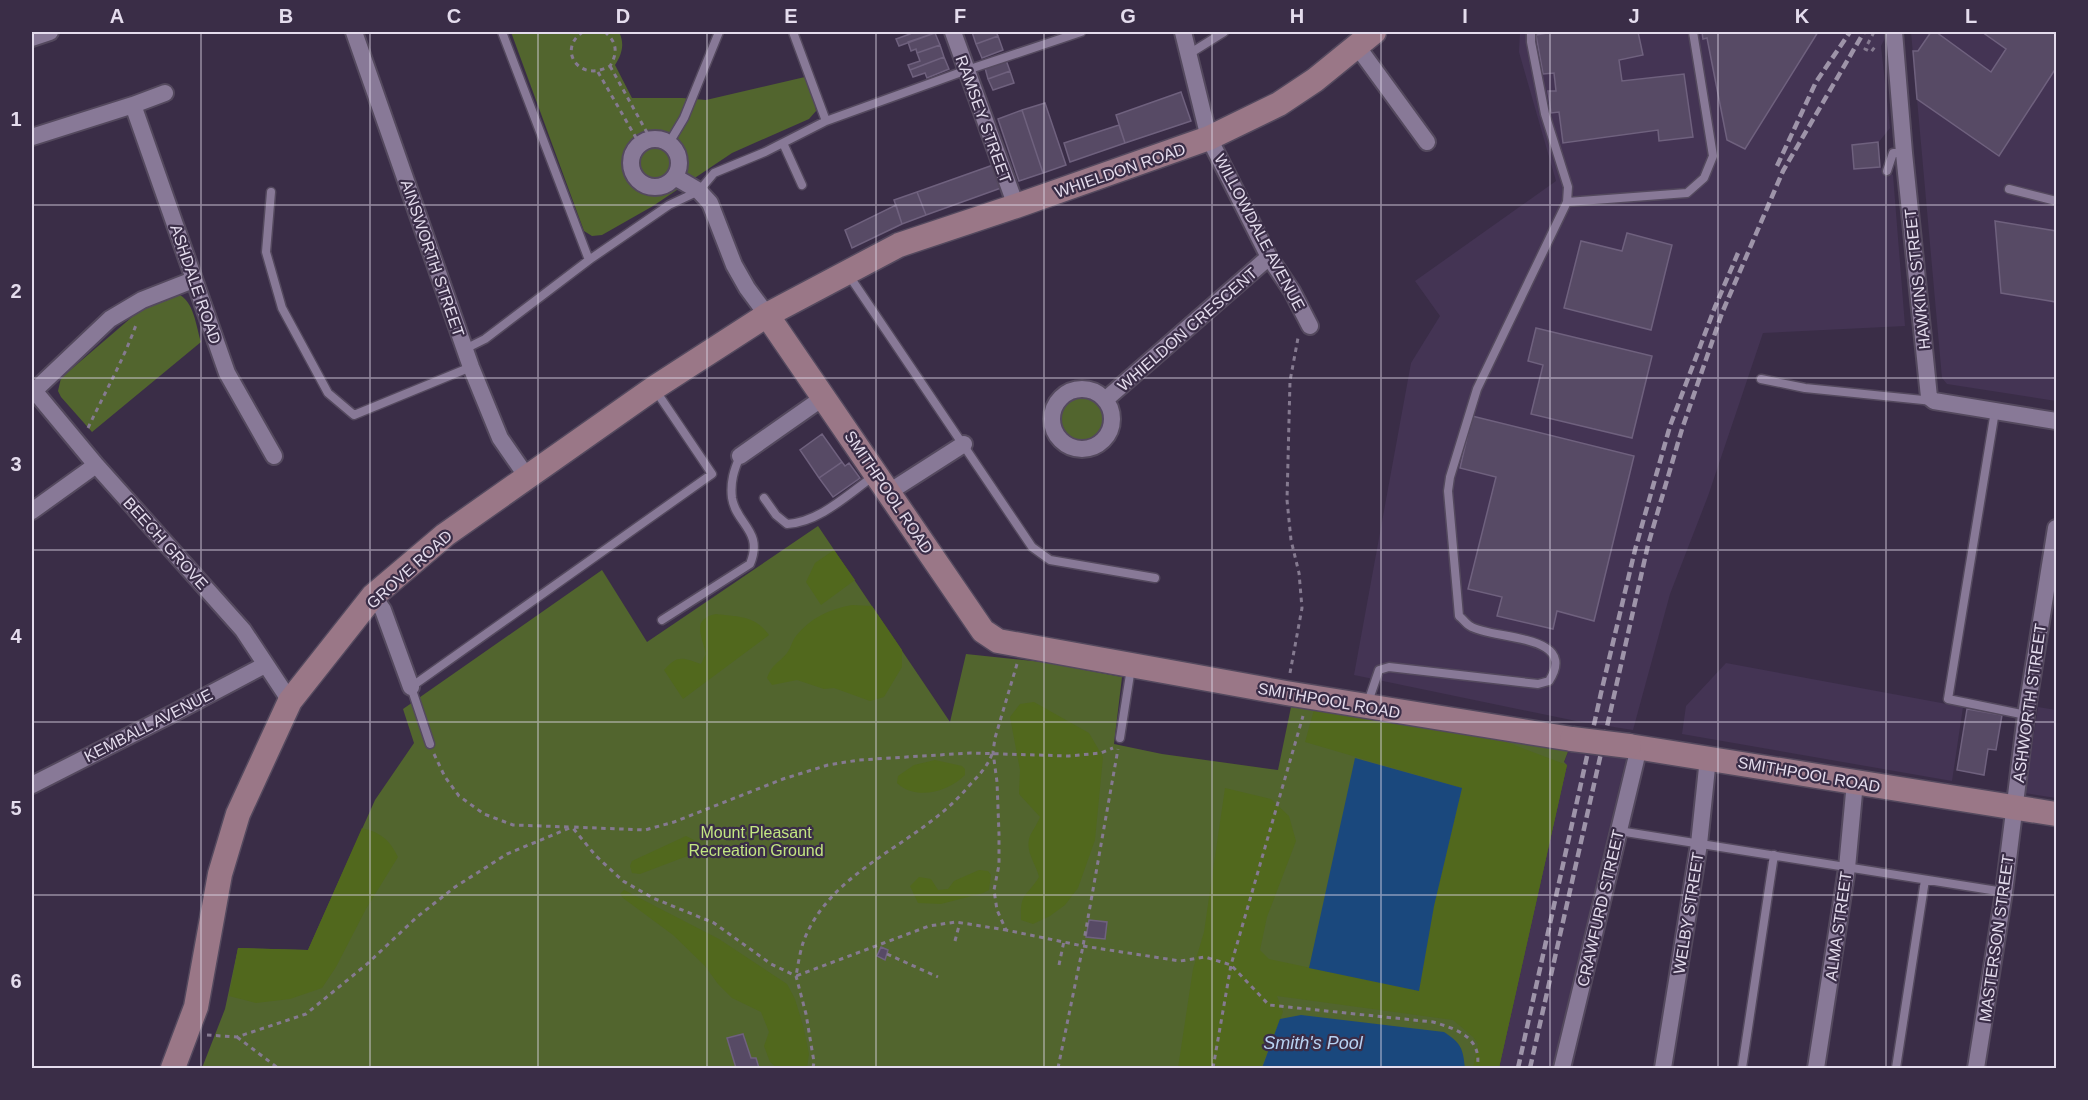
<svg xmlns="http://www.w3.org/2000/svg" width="2088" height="1100" viewBox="0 0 2088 1100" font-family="Helvetica,sans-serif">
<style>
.built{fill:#443454}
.green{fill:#52652e}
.forest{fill:#51681d}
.water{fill:#1a487d}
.building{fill:#574a65;stroke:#6f617e;stroke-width:1.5}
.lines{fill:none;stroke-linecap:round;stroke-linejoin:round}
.lane-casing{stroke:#54495e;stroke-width:11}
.street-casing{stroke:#54495e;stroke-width:20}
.secondary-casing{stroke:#54495e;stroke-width:27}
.path{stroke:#857a90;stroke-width:3;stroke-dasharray:4.5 4.5;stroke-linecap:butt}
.lane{stroke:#887997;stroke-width:8}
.street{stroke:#887997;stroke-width:16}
.secondary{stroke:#9a7787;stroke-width:24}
.rail{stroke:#9e94a9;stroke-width:4.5;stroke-dasharray:9 4.5;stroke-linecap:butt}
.secondary-bridge-casing{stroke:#54495e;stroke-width:27;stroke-linecap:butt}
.secondary-bridge{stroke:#9a7787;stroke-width:24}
.grid{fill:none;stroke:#e4dced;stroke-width:1.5;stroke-opacity:0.55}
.labels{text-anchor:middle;stroke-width:4.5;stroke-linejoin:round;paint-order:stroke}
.street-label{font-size:16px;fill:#e4dced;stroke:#3a2d47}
.park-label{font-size:16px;fill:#c3e682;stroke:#3a2d47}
.water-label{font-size:18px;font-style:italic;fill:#b8d2f2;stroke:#3a2d47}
.neatline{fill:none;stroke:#e4dced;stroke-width:2}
.grid-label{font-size:20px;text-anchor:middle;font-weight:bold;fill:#e4dced}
</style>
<rect width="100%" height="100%" fill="#3a2d47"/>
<path class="built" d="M1520 32H1888L1881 46 1890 128 1878 143 1880 167 1893 175 1905 326 1763 333 1708 496 1670 594 1633 730 1576 721 1354 675 1411 363 1440 316 1415 281 1556 181 1519 52Z
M1911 32H2056V401L1947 384 1942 378Z
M1726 663 1963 707 1952 781 1682 734 1686 706Z
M2038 707 2056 710V798L2025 793Z
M1569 749 1626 758 1552 1068H1499L1567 765 1564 763Z"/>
<path class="green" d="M511 32H619C625 44 622 54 615 65L632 98H682L706 100 805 77 815 101 816 111 809 119 732 153 653 206 602 235 592 236 584 231Z
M178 294C194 301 196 326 201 342L92 432 61 397 58 391 61 378 139 311 167 296Z
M1061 419a21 21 0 1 1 42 0a21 21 0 1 1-42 0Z
M818 526 950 722 966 654 1043 662 1122 677 1114 744 1162 754 1278 770 1291 707 1569 749 1564 762 1567 765 1499 1068H202L225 1009 238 948 308 950 375 800 414 743 403 709 602 570 647 642Z"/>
<path class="forest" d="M834 550 855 580 821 605 806 582 815 563Z
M852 605 872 606 902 650V667L884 697 870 701 834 688 824 689 797 680 772 685 767 678C772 664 779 663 787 653 791 648 792 641 796 636 810 618 830 609 852 605Z
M716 614C738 617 755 615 769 635L683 699 664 670C678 654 683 658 701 664L706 654C702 636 691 619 716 614Z
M1034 702 1089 733 1103 757 1095 840 1078 888 1065 905 1050 916 1033 924 1021 920C1020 892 1026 898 1039 877 1036 864 1026 853 1029 839 1031 832 1037 825 1040 817L1019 794 1020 770 1010 717 1020 704Z
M1314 710 1496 738 1567 765 1499 1068H1473L1478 1044 1473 1037 1453 1020 1277 996 1283 1012 1261 1068H1178L1193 969 1204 932 1225 788 1271 799 1289 816 1296 841 1267 917 1260 950 1269 959 1419 991 1434 906 1462 788 1305 742Z
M935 760 962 766 965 769V775C948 792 916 801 897 783L898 776 914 765Z
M362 828C381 833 389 839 398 857L366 909 336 967 322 988 290 999 256 1003 229 996 238 948 308 950Z
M686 836 694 840 695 846 690 855 640 874 632 873 630 866 632 861Z
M979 870 988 871 991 875 989 890 983 893 941 904 918 903 910 886 919 877 931 879 938 890 948 889 954 881Z
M624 890 719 939 787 984 795 999 804 1029 809 1054 807 1068H777L770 1062 764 1046 769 1032 761 1012 732 998 718 984 705 966 673 935 623 898 620 894Z"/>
<path class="water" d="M1355 758 1462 788 1434 906 1419 991 1309 968Z
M1301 1015 1444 1032C1461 1043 1463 1048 1465 1068H1262L1280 1019Z"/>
<path class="building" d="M909 32H935V33L899 46 896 39 910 34Z
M972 32H996L998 36 976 44Z
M1553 32H1638L1643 55 1619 60 1622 81 1684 74 1693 137 1659 141 1658 130 1563 143 1559 112 1551 113 1548 91H1556L1554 73 1543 74 1536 35Z
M1702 32H1818L1745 149 1727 140 1707 38 1703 39Z
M1931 32H1936L1991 72 2006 49 1982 32H2056V68L1999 156 1917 99 1913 51H1918Z
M935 33 940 45 917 53 916 49 911 51 908 42Z
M998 36 1003 50 982 58 976 44Z
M940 45 944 57 910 70 908 65 920 61 917 53Z
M944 57 949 69 927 78 925 73 913 77 910 70Z
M1006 60 1010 71 988 79 985 68Z
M1010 71 1014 83 993 90 988 79Z
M1181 92 1191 121 1125 143 1116 115Z
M1045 103 1066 165 1043 173 1022 110Z
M1022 110 1043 173 1019 181 998 119Z
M1119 125 1125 143 1070 162 1064 143Z
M1878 142 1880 167 1854 169 1852 145Z
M993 165 1001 188 926 215 917 192Z
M917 192 926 215 902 224 894 200Z
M896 205 902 224 852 248 845 230Z
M1995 221 2056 231V302L2001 293Z
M1627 233 1672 245 1651 330 1564 308 1581 241 1622 251Z
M1536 328 1652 356 1632 438 1531 414 1543 365 1528 361Z
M1472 416 1634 456 1594 621 1557 611 1553 629 1497 616 1502 597 1468 589 1496 477 1460 468Z
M822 434 842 462 819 478 800 450Z
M842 462 845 466 849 463 860 478 833 497 819 478Z
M1967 709 2002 715 1996 750 1988 749 1984 775 1957 770Z
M1089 920 1107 922 1105 939 1086 937Z
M881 947 888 950 885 960 877 956Z
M743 1034 751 1058H756L759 1068H736L727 1038Z"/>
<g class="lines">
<g class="lane-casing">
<path id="lane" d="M502 32 589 260
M793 32 826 121
M1189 54 1224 32
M669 143 684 118 719 32
M783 143 802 185
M1887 171 1893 153H1904
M2009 189 2056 201
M271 192 266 252 282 308 328 393 354 415 471 367
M1567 202 1687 193 1704 178 1713 156 1693 32
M848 274 1032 547 1050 560 1155 578
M465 349 485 339 589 260 669 205 699 191 714 173 765 152 826 121 967 70 1081 32
M1761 379 1805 388 1933 401
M1995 411 1948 699 2026 715
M764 498 776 515 787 524C820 522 848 494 874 476
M662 620 750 564C764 531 736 524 732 498 730 482 734 470 740 456
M1367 705 1379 670 1389 667 1538 684 1549 681C1580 633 1491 640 1470 626 1466 624 1463 619 1459 616L1448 491 1450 477 1477 389 1567 202 1568 187 1545 114 1531 42V32
M1120 738 1131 668
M430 744 411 687 712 474 656 391
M1619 831 2004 892
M1742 1068 1774 855
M1896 1068 1925 880"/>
</g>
<g class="street-casing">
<path id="street" d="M354 32 471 367 500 438 527 477
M953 32 1016 206
M1183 32 1209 138 1269 257 1292 291 1310 326
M1894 32 1904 153 1929 397 1934 401 2056 421
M32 38 50 32
M1357 46 1427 142
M133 105 227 373 274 456
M32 137 133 105 165 93
M631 163a24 24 0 1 1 48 0a24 24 0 1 1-48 0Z
M675 177 699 191 710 203 734 265 747 288 767 315
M32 388 96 465 243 630 290 701
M1052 419a30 30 0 1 1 60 0a30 30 0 1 1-60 0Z
M34 391 110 319 142 300 193 280
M1105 400 1269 257
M740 456 824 397
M889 492 964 444
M32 511 96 465
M373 596 383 610 411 687
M32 785 174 713 265 665
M1562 1068 1639 747
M1663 1068 1699 844 1708 758
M1816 1068 1847 868 1855 782
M1976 1068 2004 892 2026 715 2056 528"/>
</g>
<g class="secondary-casing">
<path id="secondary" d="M767 315 983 631 998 641 1286 693 1572 739
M1629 746 2056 814
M173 1068 196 1007 220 874 238 814 290 701 373 596 445 535 654 388 767 315 899 245 1016 206 1209 138 1279 104 1315 80 1374 32"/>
</g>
<path class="path" d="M583 32C557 48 578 84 610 66 618 53 617 42 605 32
M1874 32 1865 49 1871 52 1877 44
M610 66 650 138
M598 72 639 143
M88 428C104 394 123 361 136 325
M1017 664 995 738 993 752 997 782 999 834V865L994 890 997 910 1006 930 1083 946 1180 961 1205 957 1231 965 1269 1005 1433 1022C1457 1029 1483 1038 1477 1068
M1290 673 1302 608 1299 573 1291 540 1287 500 1290 381 1298 338
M434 754 445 777 459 796 484 814 513 825 570 827
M992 754C987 768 977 777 967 788 919 845 833 867 804 940 800 951 798 965 796 976L929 926 956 922 1006 930
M955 941 960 922
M887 954 938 977
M1059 965 1064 941
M207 1035 237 1037 306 1014 367 964 417 917 455 887 507 854 572 827
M237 1037 278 1068
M813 1068 814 1062 806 1014 796 976 771 964 714 923 653 898 623 881 596 856 572 827 645 830 674 822 783 779 828 765 859 760 970 753 1069 756 1101 753 1113 748
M1058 1068 1083 946 1118 749
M1213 1068 1231 965 1303 716"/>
<use href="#lane" class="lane"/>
<use href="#street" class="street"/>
<use href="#secondary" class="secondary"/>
<path class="rail" d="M1777 166 1816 82 1850 32
M1518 1068 1601 693 1635 550 1670 426 1715 307 1738 253
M1530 1068 1648 545 1682 429 1722 313 1783 171 1864 32"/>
<g class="secondary-bridge-casing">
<path id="secondary-bridge" d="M1572 739 1629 746"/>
</g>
<use href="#secondary-bridge" class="secondary-bridge"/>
</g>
<path class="grid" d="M201 32V1068M370 32V1068M538 32V1068M707 32V1068M876 32V1068M1044 32V1068M1212 32V1068M1381 32V1068M1550 32V1068M1718 32V1068M1886 32V1068M32 205H2056M32 378H2056M32 550H2056M32 722H2056M32 895H2056"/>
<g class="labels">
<g class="street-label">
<text transform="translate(984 119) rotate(70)" y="6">RAMSEY STREET</text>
<text transform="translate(1120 170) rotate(-19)" y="6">WHIELDON ROAD</text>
<text transform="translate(1260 232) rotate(62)" y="6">WILLOWDALE AVENUE</text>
<text transform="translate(433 258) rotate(71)" y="6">AINSWORTH STREET</text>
<text transform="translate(1917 279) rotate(-96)" y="6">HAWKINS STREET</text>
<text transform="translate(196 284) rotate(71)" y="6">ASHDALE ROAD</text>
<text transform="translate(1187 329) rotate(-41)" y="6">WHIELDON CRESCENT</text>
<text transform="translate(889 492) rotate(56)" y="6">SMITHPOOL ROAD</text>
<text transform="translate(166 543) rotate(48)" y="6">BEECH GROVE</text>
<text transform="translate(409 569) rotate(-42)" y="6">GROVE ROAD</text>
<text transform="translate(1329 700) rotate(10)" y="6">SMITHPOOL ROAD</text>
<text transform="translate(2029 703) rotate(-82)" y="6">ASHWORTH STREET</text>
<text transform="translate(148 725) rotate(-27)" y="6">KEMBALL AVENUE</text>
<text transform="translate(1809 774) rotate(10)" y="6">SMITHPOOL ROAD</text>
<text transform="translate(1600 908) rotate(-77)" y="6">CRAWFURD STREET</text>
<text transform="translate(1688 913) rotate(-81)" y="6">WELBY STREET</text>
<text transform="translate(1838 926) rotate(-82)" y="6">ALMA STREET</text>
<text transform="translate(1996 938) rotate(-82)" y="6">MASTERSON STREET</text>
</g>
<g class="park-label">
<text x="756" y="838">Mount Pleasant<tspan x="756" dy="18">Recreation Ground</tspan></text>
</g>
<g class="water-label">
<text x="1313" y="1049">Smith's Pool</text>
</g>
</g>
<rect width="2088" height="1100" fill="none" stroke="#3a2d47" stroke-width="66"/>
<rect x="33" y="33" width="2022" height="1034" class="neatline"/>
<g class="grid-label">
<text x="117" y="23">A</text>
<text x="286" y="23">B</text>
<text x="454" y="23">C</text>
<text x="623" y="23">D</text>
<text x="791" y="23">E</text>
<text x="960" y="23">F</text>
<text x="1128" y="23">G</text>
<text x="1297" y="23">H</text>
<text x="1465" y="23">I</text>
<text x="1634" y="23">J</text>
<text x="1802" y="23">K</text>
<text x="1971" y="23">L</text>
<text x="16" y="126">1</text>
<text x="16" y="298">2</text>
<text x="16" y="471">3</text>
<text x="16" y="643">4</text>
<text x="16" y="815">5</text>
<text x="16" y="988">6</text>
</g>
</svg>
